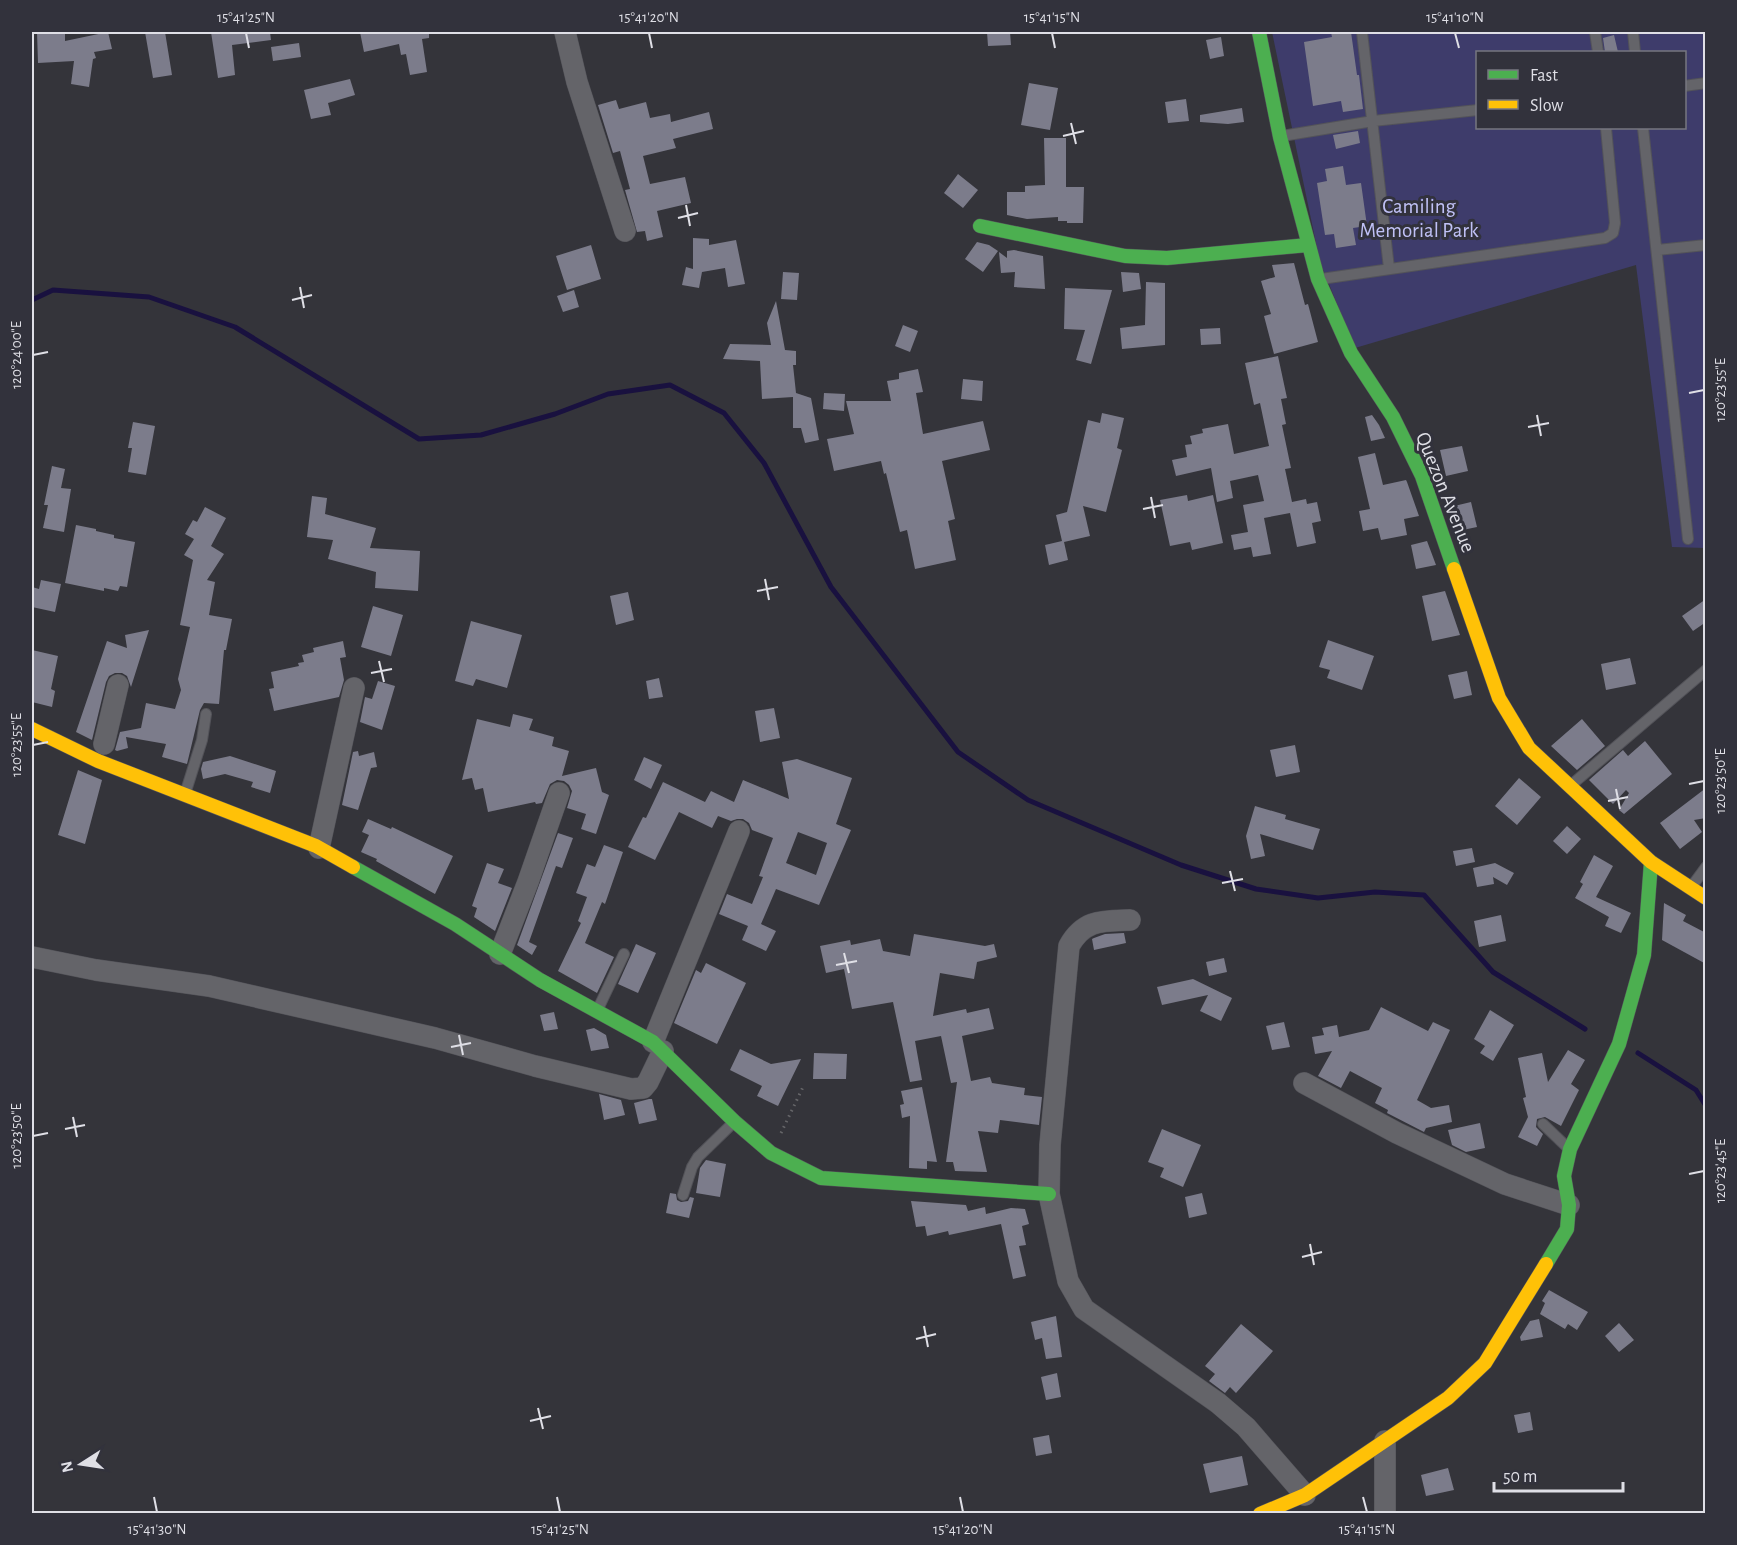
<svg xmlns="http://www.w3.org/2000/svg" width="1737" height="1545" viewBox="0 0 1737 1545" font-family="'Alegreya Sans',sans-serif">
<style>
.green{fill:#3e3c6b;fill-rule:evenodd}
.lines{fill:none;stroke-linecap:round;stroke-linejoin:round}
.stream{stroke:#19113f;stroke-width:5}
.building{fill:#7c7c8b;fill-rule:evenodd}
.lane-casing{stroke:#535359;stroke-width:12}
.street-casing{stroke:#535359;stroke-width:22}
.fast-casing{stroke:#535359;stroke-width:15}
.slow-casing{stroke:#535359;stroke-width:15}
.path{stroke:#67676a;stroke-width:3;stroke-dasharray:1.5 4.5;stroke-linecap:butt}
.lane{stroke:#646469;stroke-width:10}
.street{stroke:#646469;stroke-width:21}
.fast{stroke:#4caf50;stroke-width:14}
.slow{stroke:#ffc107;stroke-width:14}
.ticks{fill:none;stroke:#dfdfe6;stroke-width:2}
.labels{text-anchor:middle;stroke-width:6;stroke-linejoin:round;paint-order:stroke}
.park-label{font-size:21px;fill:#c0c1f6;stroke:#32323c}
.street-label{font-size:21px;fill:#dfdfe6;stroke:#32323c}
.neatline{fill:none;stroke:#dfdfe6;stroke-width:2}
.ticks-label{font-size:15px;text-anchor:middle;fill:#dfdfe6}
</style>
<rect width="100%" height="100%" fill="#34343a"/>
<path class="green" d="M1272 32H1705V548L1672 547 1636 265 1355 348 1320 262ZM1478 52H1684V128H1478Z"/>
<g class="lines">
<path class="stream" d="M32 300 53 290 149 297 235 327 419 439 481 435 555 414 608 394 670 385 724 413 764 463 831 587 958 752 1028 800 1181 865 1256 889 1318 898 1375 892 1424 895 1493 972 1585 1029
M1638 1053 1696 1090 1706 1106"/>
</g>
<path class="building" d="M37 32H65V41L108 32 112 49 94 52 96 58 93 59 89 87 71 84 74 61 38 63Z
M145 32H165L172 75 153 78Z
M211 32H270L271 40 232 45 235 75 218 78Z
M360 32H429V38L422 39 427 72 410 75 406 54 401 55 399 44 364 52Z
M987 32H1010L1011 45 988 46Z
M1331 32H1351L1357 75H1359L1363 109 1343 112 1341 101 1313 106 1304 42 1332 37Z
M1614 35 1618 52H1605L1603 38Z
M1221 37 1224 56 1210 59 1206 40Z
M299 43 301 57 273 61 271 47Z
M350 79 355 95 328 103 331 115 311 119 304 90Z
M1029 83 1058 88 1050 130 1021 125Z
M1186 99 1189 121 1168 123 1165 102Z
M616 100 619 109 646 102 650 118 670 114 671 122 709 112 713 129 673 139 676 148 643 156 650 184 685 177 691 203 657 211 663 237 647 241 645 231 637 232 625 190 630 189 620 151 613 153 598 105Z
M1242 108 1244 122 1228 124 1200 122V115Z
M1358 131 1360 143 1336 149 1333 135Z
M1044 138H1066V187H1084L1083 223H1067V221H1058V217L1027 219 1007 215V192H1025V186L1045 185Z
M1343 166 1346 185 1361 183 1367 226 1353 228 1356 245 1336 248 1334 234 1325 235 1317 183 1327 181 1325 169Z
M958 174 978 190 963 208 944 193Z
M693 238 709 239V245L736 240 745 284 728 287 725 268 702 272 699 288 682 285 686 267 693 269Z
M977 242 989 245 998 251 983 272 965 259Z
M591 245 601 279 567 290 556 256Z
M1014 250 1043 256 1045 289 1014 287 1015 272 1001 273 999 252 1007 258V251Z
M1294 263 1305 305 1308 304 1318 342 1274 354 1264 316 1271 314 1261 281 1275 277 1272 265Z
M783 272 799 273 797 300 781 299Z
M1121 272 1139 273 1141 289 1123 292Z
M1146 282 1165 283V345L1122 349 1120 328 1145 325Z
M1065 288 1112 290 1091 364 1076 360 1085 330 1064 329Z
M574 290 579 307 563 312 557 296Z
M776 301 785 350 796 351V365H793L796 393 811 398 819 440 805 443 801 428H793V397L762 399 760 361 723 359 730 344 771 345 767 323Z
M903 325 918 331 910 352 895 346Z
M1220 328 1221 344 1201 345 1200 329Z
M1278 356 1287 398 1281 399 1286 424 1282 425 1291 468 1285 469 1292 502 1306 499 1307 504 1317 502 1321 521 1312 523 1316 543 1297 547 1290 513 1264 518 1271 554 1253 557 1251 547 1234 550 1231 535 1248 532 1243 505 1264 501 1258 475 1230 481 1233 498 1217 502 1211 468 1176 476 1172 460 1187 457 1185 445 1192 444 1190 436 1203 433 1202 429 1228 424 1234 454 1269 446 1260 403 1254 405 1245 363Z
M918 369 923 392 916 393 923 434 983 421 990 450 942 461 955 519 948 521 956 560 915 569 907 530 900 532 886 473 884 474 881 461 834 471 827 439 854 434 846 401H891L887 381 899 379V373Z
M963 379 983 381 982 401 961 399Z
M824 393 845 394 844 411 823 409Z
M1102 413 1124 418 1117 448 1122 450 1106 512 1083 506 1090 536 1064 542 1068 560 1049 565 1045 545 1062 541 1056 515 1067 512 1088 420 1100 423Z
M1372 415 1379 425 1385 438 1371 441 1365 417Z
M133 422 155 426 146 475 128 472 132 448H128Z
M1462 446 1468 471 1446 476 1440 450Z
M1375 453 1383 485 1406 480 1407 482 1419 516 1404 519 1407 535 1381 540 1378 528 1363 531 1359 511 1370 509 1358 457Z
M52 466 65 469 61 488 71 489 64 532 43 528 48 505H44Z
M1187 495 1188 501 1213 495 1223 543 1192 550 1190 542 1170 546 1160 500Z
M312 496 327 498 325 514 376 528 370 548 420 551 418 591 375 588 376 572 328 559 333 540 307 537Z
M1471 502 1477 527 1458 531 1450 507Z
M205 507 226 518 211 546 224 554 207 580 215 582 209 615 232 619 226 650H224L219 704 204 703 200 710 187 764 162 757 166 744 126 737 128 748 117 751 115 750 120 732 141 728 146 703 175 709 181 690 178 679 190 627 180 625 193 560 184 555 194 539 185 534 193 520 197 522Z
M76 525 96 529V531L114 535V538L135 542 127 587 120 586 118 591 104 588V591L65 583Z
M1427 541 1436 565 1416 569 1411 545Z
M41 580 61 584 55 612 32 607V587L39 589Z
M1445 591 1460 635 1432 641 1422 596Z
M628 592 634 620 616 625 610 596Z
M1706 599V622L1693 631 1682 616Z
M373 606 403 615 391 656 361 647Z
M471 621 522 635 507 688 476 679 473 686 455 681Z
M149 630 131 687 127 676 122 673H115L109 676 106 682 92 740 76 732 107 641 127 648 125 635Z
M1328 640 1374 656 1362 690 1327 678 1330 670 1319 667Z
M343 641 346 657 340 658 344 680 339 697 274 711 269 689 274 688 271 672 299 666 298 663 304 662 302 655 314 652 313 648Z
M32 650 58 656 51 689 55 691 52 707 32 702Z
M1630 658 1636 684 1606 690 1601 664Z
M1467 671 1472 695 1454 699 1448 675Z
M659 678 663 697 649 699 646 681Z
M378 681 395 686 382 730 360 722 365 697 372 699Z
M774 708 780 738 760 742 755 711Z
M513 714 533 719 529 730 554 737 552 746 569 751 562 776 596 768 602 792 609 795 596 834 581 829 586 814 567 808 572 791 569 785 564 781 557 780 550 784 542 803 536 804 535 802 488 812 483 788 475 790 472 778 462 780 477 719 510 727Z
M1582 719 1605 746 1577 770 1551 746Z
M1645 741 1672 774 1624 814 1619 810 1629 793 1626 790 1613 804 1589 780 1623 750 1628 756Z
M1295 745 1300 772 1276 777 1270 750Z
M358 751 359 756 374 752 377 767 371 768 358 810 342 805 353 752Z
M230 756 276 771 270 793 251 787 253 782 225 774 203 779 201 769 203 762Z
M644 757 662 765 651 789 634 780Z
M797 759 852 778 836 824 851 830 819 905 776 889 761 924 776 931 766 951 742 940 748 926 719 914 727 894 752 904 763 877 759 876 773 838 752 830 749 823 743 819H737L731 821 718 816 712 828 679 812 655 860 628 847 643 817 646 818 663 782 705 802 711 791 734 802 743 780 789 799 782 762ZM798 832 827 843 816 875 786 863Z
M78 770 102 780 85 844 58 835Z
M1519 778 1541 797 1517 825 1495 806Z
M1706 788V818L1694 820 1702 832 1680 849 1660 823Z
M1255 806 1286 815 1285 819 1320 829 1313 850 1260 834 1265 856 1251 859 1246 836Z
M368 819 391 829 392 827 453 856 435 894 376 861 377 859 361 852 369 835 362 832Z
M1567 826 1581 839 1567 854 1553 841Z
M558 833 573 838 562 868 556 866 529 942 537 946 532 955 517 945Z
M604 845 623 852 605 904 602 902 585 943 614 957 597 993 558 971 581 923 578 921 587 897 576 893 587 864 595 867Z
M1472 848 1475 862 1456 866 1453 851Z
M1594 855 1613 866 1596 897 1631 913 1621 933 1605 926 1609 917 1575 898 1583 884 1580 882Z
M487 863 504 869 498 883 512 888 495 931 474 917 477 908 472 906Z
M1495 863 1514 873 1507 885 1493 877 1494 884 1477 887 1473 868Z
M1664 903 1686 915 1683 921 1706 933V964L1662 940Z
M1501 915 1506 941 1479 947 1474 921Z
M1124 933 1126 943 1094 950 1092 939 1094 938 1105 934Z
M914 934 985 946 994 944 997 957 977 962 974 979 940 973 933 1016 966 1009 967 1013 989 1008 994 1029 962 1036 971 1081 990 1077 992 1083 1025 1088 1024 1095 1042 1097 1039 1125 1000 1120 998 1133 978 1131 987 1172 955 1171 953 1162H946L957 1082 951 1083 941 1036 915 1041 922 1080 910 1082 893 1002 852 1009 844 969 826 973 820 946 850 940 851 945 880 939 883 951 910 956Z
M636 944 656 953 638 993 618 984Z
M1224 958 1227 972 1209 976 1206 962Z
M706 963 746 983 717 1044 674 1023 696 970 701 973Z
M1193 979 1232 998 1221 1021 1200 1011 1208 995 1162 1005 1157 987Z
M1381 1007 1428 1031 1433 1022 1450 1030 1417 1100 1431 1108 1449 1105 1452 1122 1426 1128 1424 1132 1387 1113 1388 1110 1375 1103 1382 1088 1350 1071 1341 1088 1318 1076 1332 1051 1315 1054 1312 1037 1324 1035 1322 1028 1337 1025 1339 1037 1369 1030Z
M1490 1010 1514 1025 1493 1061 1480 1053 1485 1046 1474 1039Z
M554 1012 558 1029 544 1031 540 1015Z
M1284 1022 1290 1047 1272 1050 1266 1026Z
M594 1028 606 1035 609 1048 591 1051 586 1030Z
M740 1049 771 1064 801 1059 778 1106 757 1096 762 1086 730 1070Z
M1568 1050 1585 1060 1571 1084 1579 1090 1561 1126 1545 1117 1537 1119 1536 1127 1543 1134 1537 1146 1518 1137 1528 1117 1523 1098 1526 1097 1518 1058 1542 1053 1548 1082Z
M814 1053 847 1054 846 1079H813Z
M922 1087 937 1162 927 1161V1169L909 1168 910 1116 902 1118 900 1105 904 1104 901 1091Z
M599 1094 621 1100 625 1115 604 1120Z
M649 1099H652L657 1120 639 1124 634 1103Z
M1480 1123 1485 1148 1466 1152 1452 1145 1448 1130Z
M1162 1129 1201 1145 1183 1187 1160 1177 1164 1168 1148 1162Z
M706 1160 726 1164 720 1197 696 1193 700 1168Z
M670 1193 676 1194 677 1200 681 1202 688 1201 690 1197 694 1198 689 1218 666 1213Z
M1202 1193 1207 1214 1189 1218 1185 1197Z
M911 1201 966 1205 968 1211 985 1207 986 1214 1011 1208 1025 1209 1029 1224 1022 1226 1026 1245 1019 1246 1026 1276 1013 1279 1001 1224 949 1235 948 1231 927 1236 925 1226 916 1227Z
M1549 1290 1588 1312 1577 1330 1568 1324 1565 1329 1540 1314 1545 1303 1542 1301Z
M1056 1316 1062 1357 1046 1359 1042 1338 1035 1340 1031 1322Z
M1539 1319 1543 1337 1521 1341 1520 1337 1530 1321Z
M1619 1323 1634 1340 1619 1352 1605 1336Z
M1241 1324 1273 1351 1236 1393 1230 1387 1225 1393 1209 1381 1215 1374 1205 1366Z
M1057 1373 1061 1397 1046 1400 1041 1377Z
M1530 1412 1533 1430 1518 1433 1514 1415Z
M1049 1435 1052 1453 1036 1456 1033 1438Z
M1242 1456 1248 1485 1210 1493 1203 1464Z
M1448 1468 1454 1490 1426 1496 1421 1475Z"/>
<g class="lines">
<g class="lane-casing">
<path id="lane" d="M1362 32 1389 268
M1595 32 1598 52
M1633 32 1635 52
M1684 86 1706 83
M1643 128 1688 539
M1282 136 1373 121 1478 110
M1657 250 1706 245
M1321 279 1605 238 1613 233 1615 223 1606 128
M1570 786 1706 670
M185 794 202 740 206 714
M1692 886 1706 867
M597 1011 624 954
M1543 1124 1569 1149
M683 1195 692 1167 698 1157 733 1123"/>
</g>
<g class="street-casing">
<path id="street" d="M565 32 577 82 625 231
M104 744 118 685
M319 848 354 688
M1130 920C1103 921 1084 919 1069 946L1050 1145 1049 1194 1068 1281 1084 1309 1218 1403 1246 1427 1305 1495
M500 954 528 882 559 793
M32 957 96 970 209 986 435 1038 535 1066 631 1089 643 1088 648 1082 663 1051
M653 1042 739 831
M1304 1083 1397 1133 1505 1184 1569 1205
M1385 1514V1441"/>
</g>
<g class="fast-casing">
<path id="fast" d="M1259 32 1280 137 1318 279 1351 353 1393 417 1422 476 1454 569
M980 226 1125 256 1167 258 1308 245
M353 867 455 924 540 980 653 1042 735 1122 771 1153 821 1178 1049 1194
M1546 1264 1567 1229 1569 1205 1564 1176 1570 1149 1619 1044 1644 955 1651 862"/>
</g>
<g class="slow-casing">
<path id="slow" d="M1454 569 1499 698 1529 748 1651 862 1706 898
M32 729 98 761 316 846 353 867
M1260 1514 1305 1495 1448 1398 1485 1363 1546 1264"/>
</g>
<path class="path" d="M781 1133 804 1085"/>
<use href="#lane" class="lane"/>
<use href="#street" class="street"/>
<use href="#fast" class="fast"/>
<use href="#slow" class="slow"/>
</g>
<path class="ticks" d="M246 33 249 48M649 33 652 48M1052 33 1055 48M1455 33 1459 48M1071 123 1076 144M1063 136 1084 131M686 205 690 226M678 218 698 213M300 287 304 308M292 300 312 295M33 355 48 352M1689 393 1704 390M1537 415 1541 436M1528 427 1549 423M1151 497 1155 518M1143 509 1163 505M765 579 769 600M757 591 778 587M379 661 384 682M371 673 392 669M33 745 48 742M1689 784 1704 781M1616 789 1620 809M1608 801 1628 797M1230 871 1235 891M1222 883 1243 879M844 953 849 973M836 965 857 961M459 1035 463 1055M451 1047 471 1043M73 1117 77 1137M65 1129 85 1125M33 1136 48 1133M1689 1174 1704 1171M1310 1244 1314 1265M1302 1257 1322 1252M924 1326 928 1347M916 1339 936 1334M538 1408 543 1429M530 1421 551 1416M154 1497 157 1512M557 1497 560 1512M960 1497 963 1512M1363 1497 1367 1512"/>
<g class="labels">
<g class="park-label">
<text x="1419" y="213">Camiling<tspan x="1419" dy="24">Memorial Park</tspan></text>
</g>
<g class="street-label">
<text transform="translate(1446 492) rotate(68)" y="7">Quezon Avenue</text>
</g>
</g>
<rect width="1737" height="1545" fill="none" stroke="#32323c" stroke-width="66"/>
<rect x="1476" y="51" width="210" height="78" fill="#32323c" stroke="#777780" stroke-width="1.5"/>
<rect x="1488" y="70" width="30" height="9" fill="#4caf50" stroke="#777780" stroke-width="1.5"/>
<text x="1530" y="81" font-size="18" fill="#dfdfe6">Fast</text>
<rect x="1488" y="100" width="30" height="9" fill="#ffc107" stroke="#777780" stroke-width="1.5"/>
<text x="1530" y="111" font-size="18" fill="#dfdfe6">Slow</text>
<g transform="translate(81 1464) rotate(258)" stroke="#32323c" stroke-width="4.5" paint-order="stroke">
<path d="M0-4.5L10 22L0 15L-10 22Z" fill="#dfdfe6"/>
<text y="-9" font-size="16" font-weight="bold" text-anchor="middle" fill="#dfdfe6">N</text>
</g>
<path d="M1494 1482v9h129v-9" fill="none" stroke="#dfdfe6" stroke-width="3"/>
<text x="1503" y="1482" font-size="18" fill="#dfdfe6" stroke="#32323c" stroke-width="4.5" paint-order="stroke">50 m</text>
<rect x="33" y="33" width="1671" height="1479" class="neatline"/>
<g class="ticks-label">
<text x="246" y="22">15°41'25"N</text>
<text x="649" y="22">15°41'20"N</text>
<text x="1052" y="22">15°41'15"N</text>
<text x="1455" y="22">15°41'10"N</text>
<text transform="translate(16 355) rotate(-90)" y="5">120°24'00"E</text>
<text transform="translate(1720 390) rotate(-90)" y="5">120°23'55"E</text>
<text transform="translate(16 745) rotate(-90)" y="5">120°23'55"E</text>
<text transform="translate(1720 781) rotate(-90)" y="5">120°23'50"E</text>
<text transform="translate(16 1136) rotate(-90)" y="5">120°23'50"E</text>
<text transform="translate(1720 1171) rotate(-90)" y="5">120°23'45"E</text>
<text x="157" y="1534">15°41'30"N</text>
<text x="560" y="1534">15°41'25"N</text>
<text x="963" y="1534">15°41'20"N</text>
<text x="1367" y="1534">15°41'15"N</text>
</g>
</svg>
